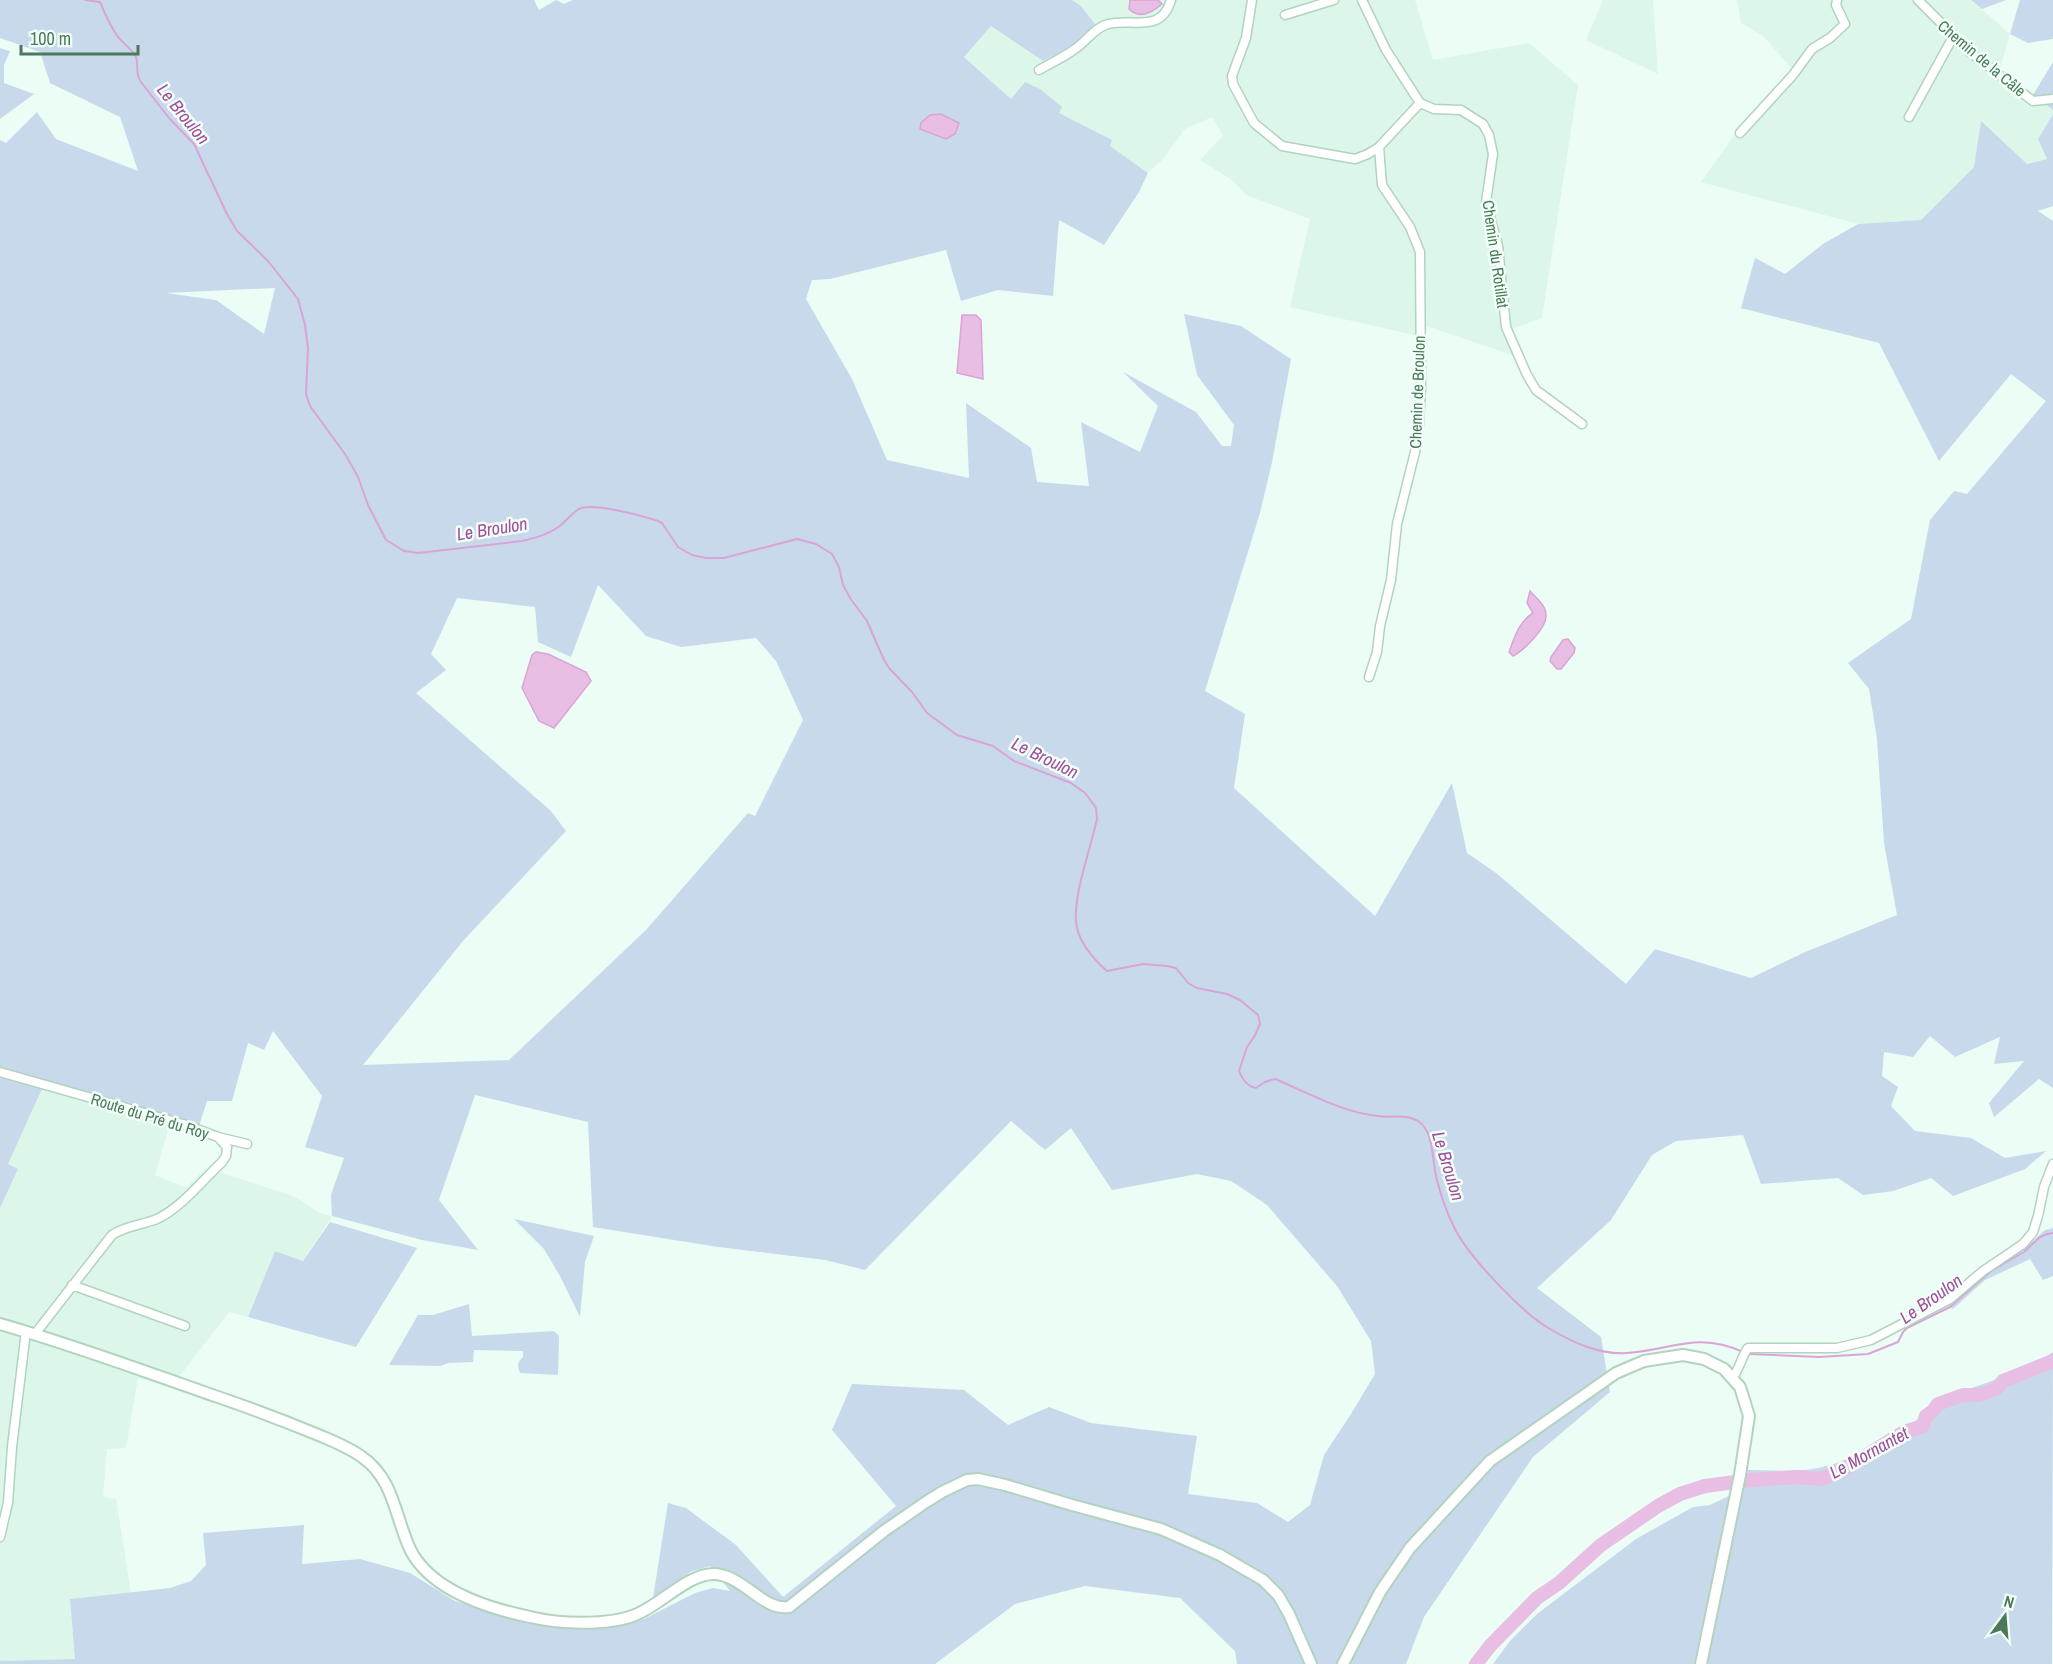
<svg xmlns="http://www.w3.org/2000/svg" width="2053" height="1664" viewBox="0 0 2053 1664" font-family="'Archivo Narrow',sans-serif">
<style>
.residential{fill:#dcf7e9}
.green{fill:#c8d9ec;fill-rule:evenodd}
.water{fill:#e8bee5;stroke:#daa4d6;stroke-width:1.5}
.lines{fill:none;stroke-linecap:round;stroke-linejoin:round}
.stream{stroke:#daa4d6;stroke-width:2}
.river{stroke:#e8bee5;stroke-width:14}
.minor-casing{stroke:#b2d3be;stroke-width:11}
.tertiary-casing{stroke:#b2d3be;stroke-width:14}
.minor{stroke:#fff;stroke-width:8}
.tertiary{stroke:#fff;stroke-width:10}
.labels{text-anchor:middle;stroke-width:5;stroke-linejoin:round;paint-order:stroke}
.street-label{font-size:16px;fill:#4c7959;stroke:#f2fff9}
.water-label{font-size:18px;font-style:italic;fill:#a34e9b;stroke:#f2fff9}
</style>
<rect width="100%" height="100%" fill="#ebfdf4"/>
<path class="residential" d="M1072 0H1415L1433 60 1529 43 1578 85 1542 318 1511 329 1519 351 1512 355 1423 325V337L1290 307 1310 219 1246 195 1232 180 1200 160 1223 136 1212 117 1185 129 1162 160 1148 173 1110 146 1112 140 1059 113 1061 107 1050 98 1011 99 964 57 991 26 1043 61 1072 46 1095 24 1081 6Z
M1603 0H1653L1658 74 1586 40Z
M1737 0H1971L2010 34 2000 69 2053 110V114L2038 139 2047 159 2026 164 1981 122 1974 167 1921 220 1858 224 1701 182 1738 130 1792 69 1763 36 1741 23Z
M46 1080 199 1126 197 1134 169 1126 155 1175 186 1188 206 1168 293 1196 320 1213 332 1216 303 1261 275 1251 248 1317 229 1312 171 1387 138 1378 126 1448 107 1449 103 1497 116 1499 131 1593 70 1599 75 1659 0 1661V1208L18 1169 8 1164Z"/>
<path class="green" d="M0 0H534L539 10 556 0 564 4 573 0H1072L1081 6 1095 24 1072 46 1043 61 991 26 964 57 1011 99 1025 82 1040 89 1062 107 1059 113 1112 140 1110 146 1148 173 1139 192 1104 245 1059 220 1053 296 998 290 961 301 946 250 830 279 812 280 806 299 852 379 887 460 969 478 966 403 1031 448 1037 482 1089 486 1081 422 1140 452 1158 406 1123 372 1196 412 1222 446H1231L1234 425 1197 375 1184 314 1241 326 1291 359 1272 462 1260 513 1205 691 1245 714 1234 788 1375 916 1452 783 1467 853 1496 873 1626 984 1655 949 1751 978 1803 953 1897 915 1884 843 1877 739 1869 689 1848 663 1911 619 1930 520 1954 491 1967 494 2046 401 2011 374 1939 461 1879 343 1741 308 1755 258 1785 274 1823 244 1858 224 1921 220 1974 167 1981 121 2027 164 2047 159 2038 139 2053 114V206L2038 211 2053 221V1088L2039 1079 1994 1117 1989 1103 2024 1061 1994 1064 2000 1037 1955 1057 1930 1036 1913 1057 1884 1052 1882 1076 1898 1087 1891 1106 1915 1131 1971 1138 2005 1158 2046 1151 2025 1169 1953 1196 1931 1178 1893 1191 1863 1195 1838 1178 1761 1184 1743 1135 1676 1141 1652 1155 1611 1220 1537 1288 1601 1337 1610 1392 1533 1457 1424 1617 1406 1664H1237L1235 1651 1180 1598 1085 1586 1015 1604 935 1664H0V1661L75 1659 70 1599 170 1588 191 1581 206 1565 203 1533 304 1525 302 1564 360 1559 410 1573 455 1601 492 1613 531 1623 599 1628 644 1619 695 1593 713 1588 730 1591 710 1566 692 1571 653 1598 668 1503 686 1508 736 1545 783 1597 896 1506 832 1430 852 1384 964 1390 1008 1425 1049 1407 1091 1423 1197 1436 1188 1494 1257 1503 1288 1522 1310 1505 1324 1455 1351 1414 1375 1374 1371 1341 1337 1286 1267 1205 1231 1181 1197 1174 1112 1190 1071 1128 1045 1150 1011 1121 865 1270 825 1260 718 1247 593 1227 588 1122 475 1095 439 1200 478 1250 422 1240 332 1216 331 1195 344 1158 305 1147 322 1096 273 1031 264 1050 248 1043 232 1101H207L199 1126 46 1080 8 1164 18 1169 0 1208V140L6 143 37 112 56 139 138 171 120 117 50 83 40 52 0 38ZM275 288 264 334 216 300 166 293ZM598 585 646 636 681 647 756 638 776 661 803 720 755 816 748 813 646 930 509 1060 363 1065 463 941 566 831 551 811 416 693 446 670 431 654 457 598 535 607 538 642 571 657Z
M1971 0H2006L1982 9Z
M2020 0H2053V39L2028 43 2010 34Z
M0 48 10 51 4 65V83L34 94 0 119Z
M2053 62V110L2033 95Z
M514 1219 594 1236 585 1262 580 1317 560 1276 544 1249Z
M330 1222 417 1248 356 1347 248 1317 275 1251 303 1261Z
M2053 1228V1276L2043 1280 2030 1259 1985 1280 1953 1309 1949 1306 1985 1272 2021 1251 2045 1230Z
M469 1304 472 1336 554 1331 559 1336 558 1375 520 1373C517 1366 517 1362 523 1357V1351L474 1350 473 1362 448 1363 441 1366 389 1365 418 1315H433Z
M2053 1352 2052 1664H1704L1748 1470C1772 1470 1800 1473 1823 1467 1856 1459 1886 1438 1915 1422 1934 1398 1962 1392 1989 1382 2011 1374 2033 1365 2053 1352Z
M1731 1495 1694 1664H1493L1510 1641 1537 1614 1636 1539 1693 1507 1710 1505Z"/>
<path class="water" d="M1130 0H1158L1162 4C1153 12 1140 20 1129 9Z
M941 114 959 123 955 134 946 139 920 129 921 123 930 115Z
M962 315H976L981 320 983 379 957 373Z
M1530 591C1536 598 1546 605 1546 615 1547 628 1523 651 1513 656L1509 652C1515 636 1519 622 1533 613L1527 603Z
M1568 639 1575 648 1574 653 1561 669H1557L1550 661 1551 657 1563 640Z
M536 652 548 654 586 672 591 681 554 728 539 721 522 688 532 655Z"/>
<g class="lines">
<path class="stream" d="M85 0 100 2C105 14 110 26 118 37 123 43 130 48 135 55 140 64 134 73 141 82L169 118 194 144 227 214 237 231 268 261 298 299 305 325 308 348 306 394 310 406 345 454 358 477 368 505 386 540 404 551 418 553 522 541C536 538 550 534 561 525 568 519 572 513 579 509 592 502 643 516 658 521L662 523 678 547 692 555 706 558H724L797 539 816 544 832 554 839 567 843 585 850 598 867 621 884 660 889 668 912 692 927 713 957 735 993 746 1014 761 1071 783 1085 793 1092 802 1096 808 1097 819C1091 847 1074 893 1076 920 1076 939 1093 959 1107 971L1143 964 1167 966 1176 968 1188 983 1197 988 1227 994 1240 1000 1258 1015 1260 1024 1254 1037 1247 1047 1239 1071C1242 1079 1248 1087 1256 1088L1265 1082 1275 1079C1309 1093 1341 1112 1378 1116 1390 1118 1407 1114 1418 1121 1434 1131 1432 1159 1436 1176 1440 1193 1446 1211 1454 1227 1467 1255 1523 1314 1550 1329 1574 1343 1600 1355 1627 1353 1672 1350 1697 1331 1743 1352
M1749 1354 1819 1357 1868 1354 1898 1342 1903 1332 1907 1328 1950 1307 1991 1271 2024 1252 2040 1237 2047 1234 2053 1233"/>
<path class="river" d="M1476 1664 1490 1646 1537 1598 1559 1583 1601 1545 1658 1506 1680 1494 1705 1486 1750 1480 1797 1477 1821 1479 1843 1470 1904 1432 1923 1426 1926 1416 1933 1411 1938 1404 1963 1395H1979L1996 1389 2003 1381 2053 1361"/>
<g class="minor-casing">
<path id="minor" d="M1252 0 1246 38 1232 76 1233 84 1254 123 1282 146 1355 159 1368 154 1379 147 1420 103
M1362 0 1386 50 1420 103
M1918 0 1971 53 2033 101 2053 99
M1285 15 1334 0
M1039 70C1051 63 1064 57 1075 49 1086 42 1095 27 1108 24 1133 18 1161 34 1171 0
M1420 103 1434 109 1461 110 1483 124 1489 135 1493 154 1486 202 1498 246 1506 327 1527 375 1536 390 1582 424
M1909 117 1953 37
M1740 133 1793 75 1812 49 1830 38 1845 24 1836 5 1837 0
M1369 677 1377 652 1380 626 1391 580 1397 524 1415 452 1419 423 1421 388 1420 252 1410 227 1382 185 1379 147
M0 1072 183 1124 218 1137 227 1147 226 1156 222 1162C202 1181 182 1207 157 1219 142 1225 125 1226 112 1235L35 1334
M218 1137 247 1144
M72 1285 185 1326
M1732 1378C1740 1369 1741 1357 1748 1348H1837L1871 1340 1950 1299 1983 1271 2023 1244 2033 1232 2038 1216 2044 1187 2053 1164
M0 1537 8 1503 12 1447 26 1331"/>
</g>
<g class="tertiary-casing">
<path id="tertiary" d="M0 1324C74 1345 146 1372 218 1397 253 1409 287 1422 321 1436 335 1442 350 1448 362 1457 394 1479 395 1517 410 1549 430 1590 487 1608 530 1617 559 1624 607 1626 635 1615 661 1605 688 1573 715 1574 744 1576 763 1611 789 1607L884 1531 926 1502 942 1492 967 1480 978 1479 1005 1485 1072 1505 1161 1529 1220 1555 1263 1580 1278 1595 1289 1614 1311 1664
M1343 1664 1380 1592 1410 1548 1490 1461 1616 1373 1644 1361 1683 1355 1704 1359 1724 1369 1740 1387 1749 1416 1740 1475 1701 1664"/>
</g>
<use href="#minor" class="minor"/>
<use href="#tertiary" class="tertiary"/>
</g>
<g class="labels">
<g class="street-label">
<text transform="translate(1982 58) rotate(40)" y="6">Chemin de la Câle</text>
<text transform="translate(1496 254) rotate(82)" y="6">Chemin du Rotillat</text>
<text transform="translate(1417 392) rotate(-88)" y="6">Chemin de Broulon</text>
<text transform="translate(150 1116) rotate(17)" y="6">Route du Pré du Roy</text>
</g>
<g class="water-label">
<text transform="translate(183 114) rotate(51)" y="6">Le Broulon</text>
<text transform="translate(492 529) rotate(-9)" y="6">Le Broulon</text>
<text transform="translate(1045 758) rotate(26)" y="6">Le Broulon</text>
<text transform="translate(1448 1166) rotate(73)" y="6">Le Broulon</text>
<text transform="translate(1931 1299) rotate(-35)" y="6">Le Broulon</text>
<text transform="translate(1869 1453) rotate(-29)" y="6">Le Mornantet</text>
</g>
</g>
<g transform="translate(2005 1616) rotate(16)" stroke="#f2fff9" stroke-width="4.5" paint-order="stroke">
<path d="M0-4.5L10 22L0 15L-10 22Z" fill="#4c7959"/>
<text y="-9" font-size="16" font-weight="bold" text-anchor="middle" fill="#4c7959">N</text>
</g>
<path d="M21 45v9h117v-9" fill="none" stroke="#4c7959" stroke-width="3"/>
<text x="30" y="45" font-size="18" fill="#4c7959" stroke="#f2fff9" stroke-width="4.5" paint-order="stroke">100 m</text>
</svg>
